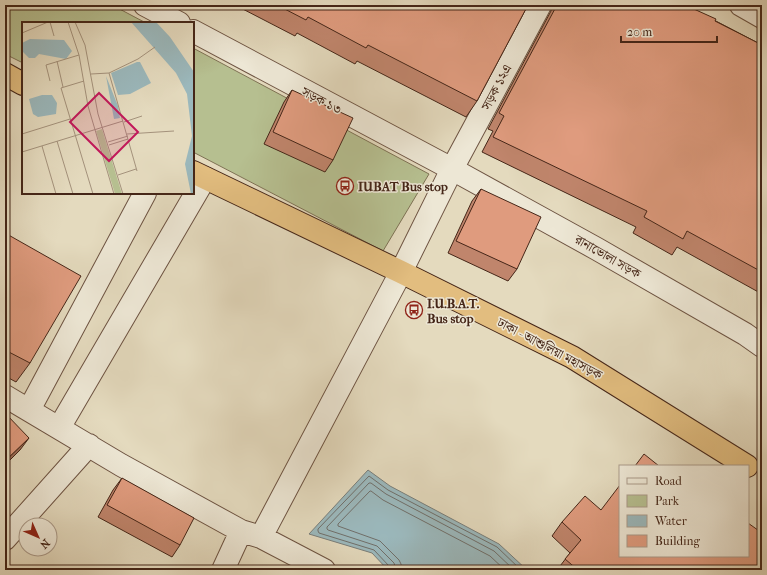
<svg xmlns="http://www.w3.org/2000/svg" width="767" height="575" viewBox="0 0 767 575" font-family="'IM FELL French Canon','Noto Serif Bengali',serif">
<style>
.green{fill:#b6bf90;stroke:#7e7254}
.water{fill:#9bb8bc;stroke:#797e7a}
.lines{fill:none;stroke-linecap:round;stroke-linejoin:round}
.shore{stroke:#706f6a;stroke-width:1}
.minor-casing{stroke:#6d5342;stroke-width:24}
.trunk-casing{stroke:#452618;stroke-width:24}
.minor{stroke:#ede7d5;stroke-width:22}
.trunk{stroke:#e2bd7f;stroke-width:22}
.wall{fill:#c0856c;stroke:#452618}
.shaded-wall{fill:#9c6c58;stroke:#452618}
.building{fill:#df9b7e;stroke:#452618}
.labels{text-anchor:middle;stroke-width:3;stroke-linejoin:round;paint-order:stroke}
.street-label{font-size:13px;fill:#452618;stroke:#ede7d5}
.poi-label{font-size:13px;font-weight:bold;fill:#452618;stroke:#ede7d5;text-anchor:start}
.inset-road{fill:none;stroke:#a4927c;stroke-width:1}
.view{fill:#c2185b;fill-opacity:0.15;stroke:#c2185b;stroke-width:2}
.inset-edge{fill:none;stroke:#452618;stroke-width:2}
</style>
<rect width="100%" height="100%" fill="#e4dabe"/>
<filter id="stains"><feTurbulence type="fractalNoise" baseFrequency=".005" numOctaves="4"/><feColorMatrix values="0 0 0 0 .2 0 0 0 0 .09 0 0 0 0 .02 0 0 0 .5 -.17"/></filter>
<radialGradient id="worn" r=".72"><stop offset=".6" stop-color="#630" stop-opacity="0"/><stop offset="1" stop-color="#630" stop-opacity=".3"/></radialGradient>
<path class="green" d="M5 5H112L146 23H23V63L5 54Z
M193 48 429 174 383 251 193 152Z"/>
<path class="water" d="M368 470 390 486 499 544 527 570H388L372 553 309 534Z"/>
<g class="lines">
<path class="shore" d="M391 570 389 566 374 550 319 533 318 531V529L369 476 388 490 497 547 521 570
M396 570 394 563 377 546 328 530 327 529V527L369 483H371L386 494 494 551 514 570
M402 570 401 564 399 560 380 541 338 526V524L370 491H371L383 500 490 556 505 570"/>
<g class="minor-casing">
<path id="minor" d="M145 5 179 23
M741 5 762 17
M193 31 452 169 597 249 745 334 762 346
M5 396 121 465 241 531 261 537 324 570
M29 410 145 193
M59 428 205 178
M261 537 401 272 452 169 540 5
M5 539 89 445
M223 570 241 531"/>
</g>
<g class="trunk-casing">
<path id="trunk" d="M5 74 23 84
M193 172 401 272 572 357 747 466"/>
</g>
<use href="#minor" class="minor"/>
<use href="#trunk" class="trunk"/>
</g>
<path class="wall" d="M235 5H528L477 101 466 117 357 61 355 64 297 33 295 36Z
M552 5H685L762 45V294L677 247 672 255 633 233 636 227 482 152 493 131 488 129 551 11Z
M292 90 333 160 325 172 264 144 284 102Z
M481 189 517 269 508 281 448 253 472 201Z
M5 233 30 363 16 382 5 376Z
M122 478 180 545 172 557 98 517 113 490Z
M601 510 762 570H557L570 553 552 536 562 522Z"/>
<path class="shaded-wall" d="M29 438 20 450 5 465V461Z"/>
<path class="building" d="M277 5H528L477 101 368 45 366 48 308 17 306 20Z
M557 5H685L716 19 715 21 762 45V272L687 231 683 239 644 217 647 211 493 137 504 116 499 113Z
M292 90 353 118 333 160 273 132Z
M481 189 541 217 517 269 456 241Z
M5 233 81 276 30 363 5 350Z
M5 413 29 438 5 461Z
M644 454 659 466H635Z
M122 478 194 518 180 545 107 505Z
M620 485V556H748V523L762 533V570H578L565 559 581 540 562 522 585 496 601 510Z
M249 567 255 570H247Z"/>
<defs>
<g id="bus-ring" transform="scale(0.9)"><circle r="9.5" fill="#ede7d5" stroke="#8f2418" stroke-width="1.5"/><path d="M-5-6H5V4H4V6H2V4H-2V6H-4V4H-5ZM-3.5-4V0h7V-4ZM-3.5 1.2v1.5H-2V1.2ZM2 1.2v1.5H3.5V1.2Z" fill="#8f2418"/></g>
</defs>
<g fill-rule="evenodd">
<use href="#bus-ring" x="345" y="186"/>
<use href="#bus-ring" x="414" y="310"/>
</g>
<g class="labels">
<g class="street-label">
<text transform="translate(496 87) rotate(-62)" y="5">সড়ক ১২এ</text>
<text transform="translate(322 100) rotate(28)" y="5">সড়ক ১৩</text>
<text transform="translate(608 256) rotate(30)" y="5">রানাভোলা সড়ক</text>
<text transform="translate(550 348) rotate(28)" y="5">ঢাকা - আশুলিয়া মহাসড়ক</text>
</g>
<g class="poi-label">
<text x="358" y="191">IUBAT Bus stop</text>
<text x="427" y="308">I.U.B.A.T.<tspan x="427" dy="15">Bus stop</tspan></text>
</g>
</g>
<g transform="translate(22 22)">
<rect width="172" height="172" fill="#e4dabe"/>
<path d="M80 107 100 172H93L74 109Z" fill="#b6bf90"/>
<path d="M109 0H134L148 15 172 50V172H169L163 142 170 114 165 72 154 51ZM8 17 42 18 50 29 44 37 17 32 13 36H7L1 30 0 21ZM115 40H118L129 61 108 72 96 73 89 51ZM84 54 96 84 98 96 92 97ZM20 73H30L35 81 34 92 16 95 11 92 7 77Z" fill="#9bb8bc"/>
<path class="inset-road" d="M28 0 32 14M46 0 57 33 66 84 92 172M53 0 63 23 76 92 101 172M0 11 26 0M35 39 41 65M69 52 87 51M28 59 24 43 57 33M62 59 39 66 71 172M102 100 120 94M0 112 48 97M105 112 152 109M35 119 51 172M86 120 106 114M87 123 106 117M20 124 34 172M0 130 101 99M115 149 87 51 116 37 133 25M96 153 114 147"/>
<path class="view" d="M77 71 116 110 87 139 48 100Z"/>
<rect width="172" height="172" class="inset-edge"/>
</g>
<rect width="767" height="575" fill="none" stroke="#e4dabe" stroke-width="20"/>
<rect x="6" y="6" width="755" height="563" fill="none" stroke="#452618" stroke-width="2"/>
<rect x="10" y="10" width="747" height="555" fill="none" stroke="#452618"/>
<rect x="619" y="465" width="130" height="92" fill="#ede7d5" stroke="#aa9a89"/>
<rect x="627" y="478" width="20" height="6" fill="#ede7d5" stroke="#aa9a89"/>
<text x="655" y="485" font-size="12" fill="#452618">Road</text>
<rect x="627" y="495" width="20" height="12" fill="#b6bf90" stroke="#aa9a89"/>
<text x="655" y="505" font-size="12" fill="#452618">Park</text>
<rect x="627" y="515" width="20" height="12" fill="#9bb8bc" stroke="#aa9a89"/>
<text x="655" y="525" font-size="12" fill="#452618">Water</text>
<rect x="627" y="535" width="20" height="12" fill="#df9b7e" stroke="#aa9a89"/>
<text x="655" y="545" font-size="12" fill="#452618">Building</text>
<g transform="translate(38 537) rotate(135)"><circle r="19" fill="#ede7d5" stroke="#aa9a89"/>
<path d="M0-3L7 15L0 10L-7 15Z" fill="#8f2418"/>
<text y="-6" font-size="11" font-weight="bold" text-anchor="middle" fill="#452618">N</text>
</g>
<path d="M621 36v6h96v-6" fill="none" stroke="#452618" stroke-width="2"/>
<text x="627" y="36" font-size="12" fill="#452618" stroke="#ede7d5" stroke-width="3" paint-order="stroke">20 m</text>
<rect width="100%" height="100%" filter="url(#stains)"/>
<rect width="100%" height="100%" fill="url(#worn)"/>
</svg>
